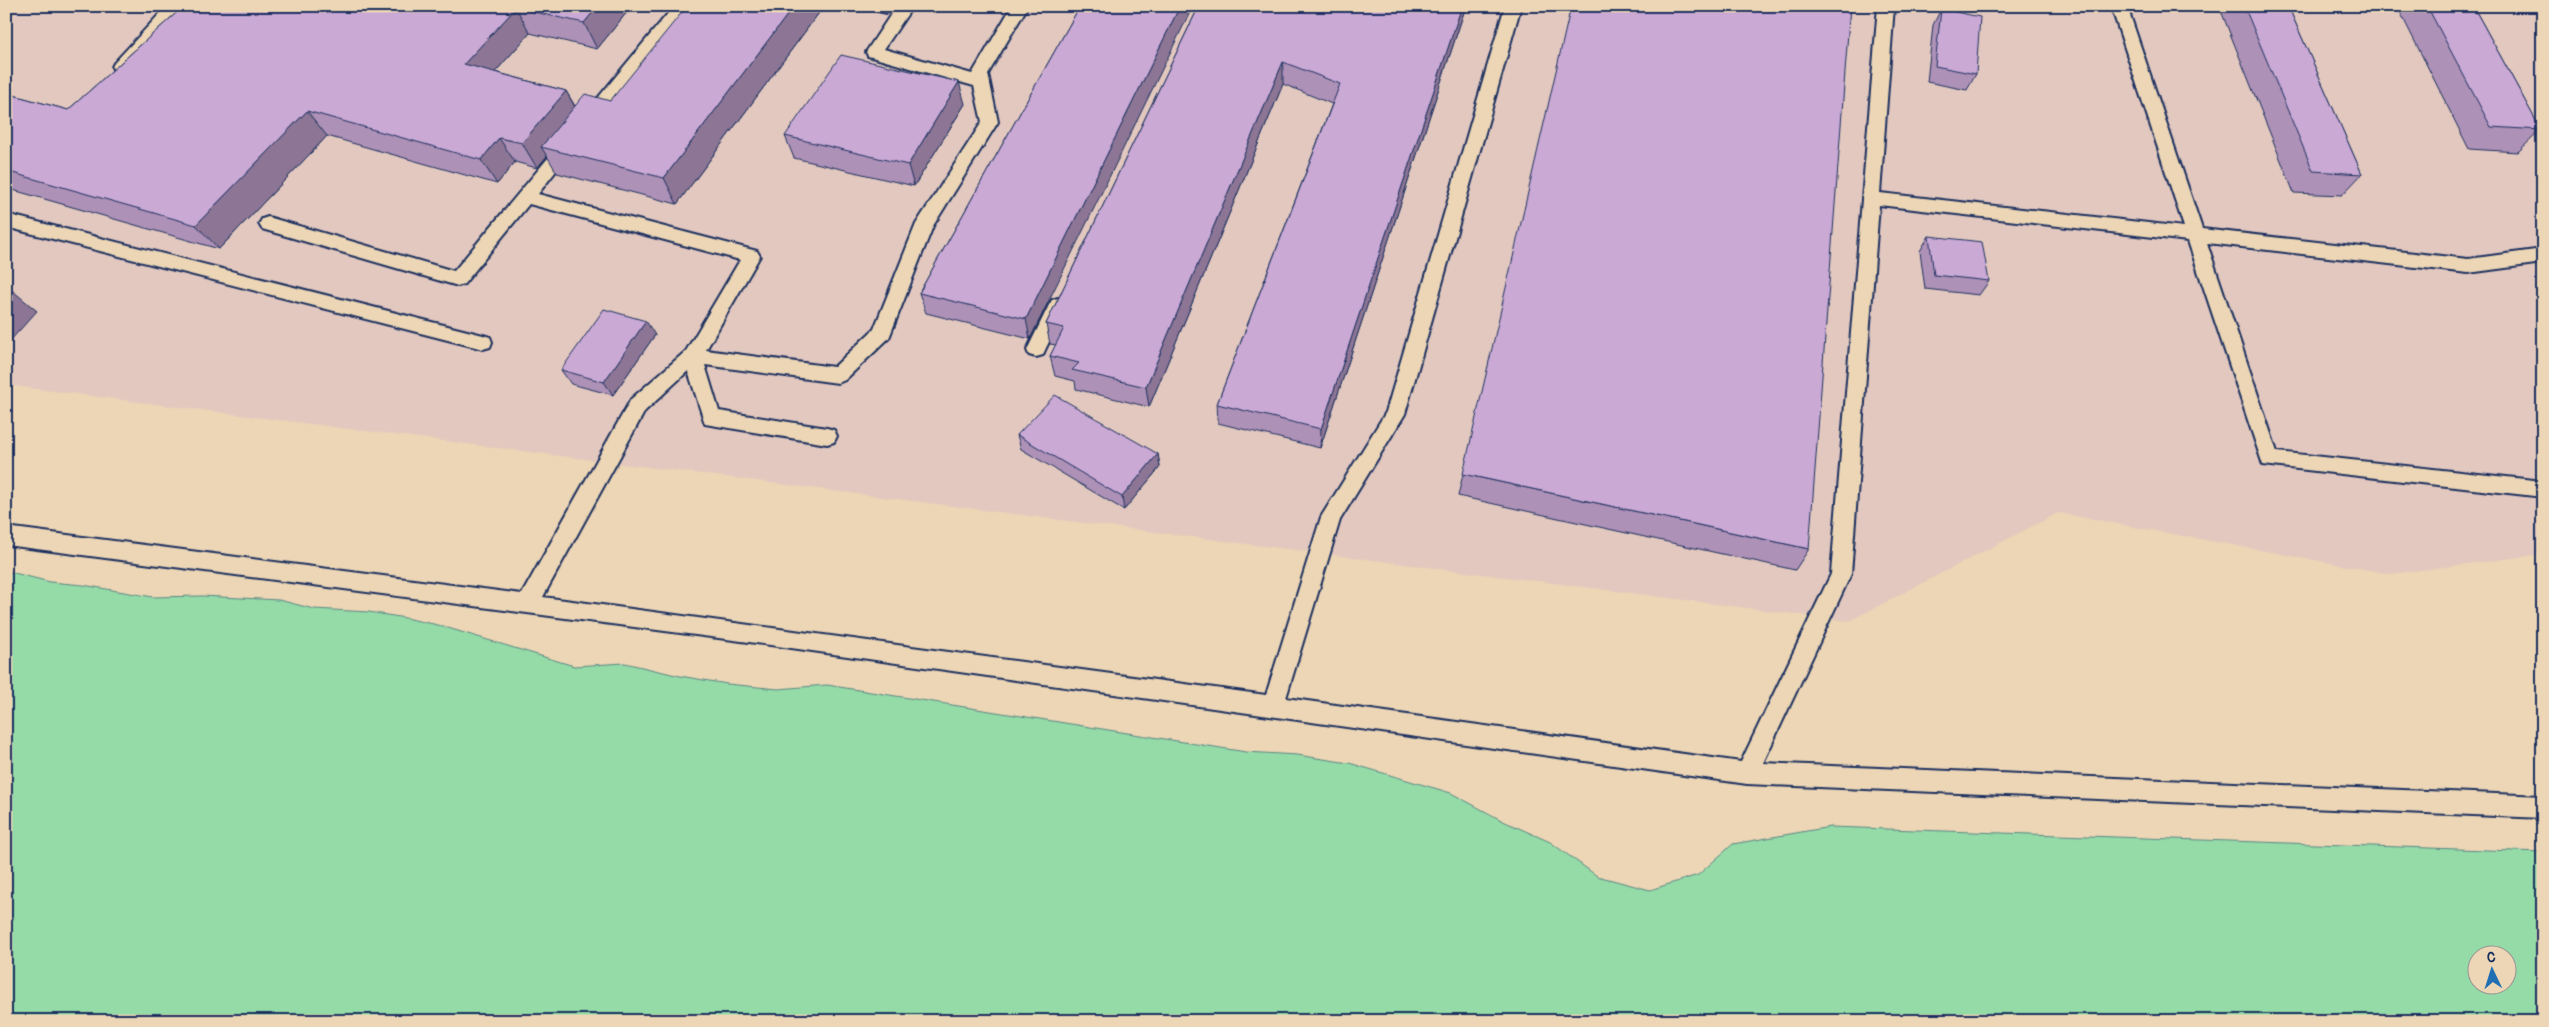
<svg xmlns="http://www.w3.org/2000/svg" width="2549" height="1027" viewBox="0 0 2549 1027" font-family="Pangolin,sans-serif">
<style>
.built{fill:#e2c8bf}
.green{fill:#95dba8;stroke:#588583;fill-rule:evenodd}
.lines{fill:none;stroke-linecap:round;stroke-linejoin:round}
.lane-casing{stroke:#1b2f5e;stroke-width:4}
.lane{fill:#ecd6b5;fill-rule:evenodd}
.wall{fill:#ae91b7;stroke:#1b2f5e}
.shaded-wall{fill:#8d7695;stroke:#1b2f5e}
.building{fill:#caa9d5;stroke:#1b2f5e}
</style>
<rect width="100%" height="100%" fill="#ecd6b5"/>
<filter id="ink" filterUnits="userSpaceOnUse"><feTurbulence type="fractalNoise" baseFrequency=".02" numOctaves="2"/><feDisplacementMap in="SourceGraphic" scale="10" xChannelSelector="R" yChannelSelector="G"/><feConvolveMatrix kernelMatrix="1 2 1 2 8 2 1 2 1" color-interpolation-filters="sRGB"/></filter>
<g filter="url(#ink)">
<path class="built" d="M6 6H2543V554L2391 574 2058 513 1849 621 6 385Z"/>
<path class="green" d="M6 571 50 582 83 585 153 597 202 596 279 600 314 609 369 612 405 618 438 625 574 666 625 663 680 676 727 684 778 689 827 685 1246 752 1297 755 1349 763 1451 793 1503 821 1550 842 1597 876 1650 890 1698 875 1733 844 1830 827 2543 852V1021H6ZM2476 954H2506V984H2476Z"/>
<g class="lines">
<g class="lane-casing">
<path id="lane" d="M167 6H184L126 71H114L112 67 114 63Z
M674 6H691L595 124H583L581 120 583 116Z
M872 6 907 8 909 12 884 49 972 74 1012 6H1028L988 74 998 122 933 226 889 338 845 380 838 383 705 365 719 411 827 428 834 430 837 436 834 442 827 444 705 424 688 371 645 411 543 597 1266 695 1321 517 1386 412 1505 6H1521L1405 414 1340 520 1286 698 1741 762 1831 574 1878 6H1894L1880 193 2184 227 2111 6H2127L2202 229 2468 259 2543 249V263L2468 273 2207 243 2277 452 2543 481V497L2263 465 2188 241 1879 205 1851 574 1763 763 2543 796V818L1747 784 749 642 6 545V527L522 594 631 399 686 351 740 260 529 204 464 284 458 286 262 229 259 224 262 219 268 217 454 271 563 140H575L577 144 538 194 757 251 760 256 706 350 834 367 874 329 916 224 982 122 974 86 868 56 866 52 891 14 874 10Z
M6 214 483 335 490 337 492 342 490 347 483 349 6 227Z
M1058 298 1064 300 1067 305 1045 350 1043 355 1036 357 1029 355 1027 350 1049 305 1052 300Z"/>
</g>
<use href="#lane" class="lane"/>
</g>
<path class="wall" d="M184 6H632L597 49 530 33 495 72 566 91 575 106 610 101 824 6 677 204 557 173 547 156 537 168 515 162 497 184 327 136 219 249 6 188V93L68 110Z
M1080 6 1030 339 926 313 919 293Z
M1199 6H1466L1320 448 1218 423 1217 404 1332 104 1283 84 1149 407 1076 389 1075 381 1055 376 1050 356 1056 345 1050 344 1046 324Z
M2219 6H2288L2362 174 2342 195 2294 193Z
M2397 6H2473L2541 130 2518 152 2469 149Z
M1941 9 1976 74 1967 90 1927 82 1933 25Z
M965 104 914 186 794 158 785 136Z
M1929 236 1989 281 1979 295 1925 289 1920 251Z
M655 335 613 395 571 384 561 370Z
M1017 435 1158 454 1160 467 1124 510 1021 449Z
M1463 474 1809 549 1795 570 1458 496Z"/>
<path class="shaded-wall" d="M598 6H632L597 49 584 23Z
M794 6H824L677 204 664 178Z
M1180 6H1193L1030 339 1026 319Z
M1462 6H1466L1320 448 1321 429Z
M516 8 530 33 480 89 464 64Z
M1283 62V84L1149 407 1146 387Z
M959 82 965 104 914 186 908 165Z
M566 91 580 116 541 147 547 156 537 168 522 143Z
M307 111 327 136 219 249 196 225Z
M499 138 515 162 497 184 481 160Z
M13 291 37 311 9 342 6 340V298Z
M646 321 655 335 613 395 604 382Z
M1158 454 1160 467 1124 510 1122 497Z"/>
<path class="building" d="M184 6H598L584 23 516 8 464 64 566 91 522 143 499 138 481 160 307 111 196 225 6 171V93L68 110Z
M687 6H794L664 178 541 147 585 94 610 101Z
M1080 6H1180L1026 319 919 293Z
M1199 6H1462L1321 429 1217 404 1340 84 1283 62 1146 387 1072 370 1079 363 1050 356 1064 328 1046 324Z
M1571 6H1850L1809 549 1463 474Z
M2244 6H2288L2362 174 2313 171Z
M2427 6H2473L2541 130 2491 127Z
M1941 9 1980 17 1976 74 1935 66Z
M841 55 959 82 908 165 785 136Z
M1929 236 1982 242 1989 281 1934 275Z
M6 289 13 291 6 298Z
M604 309 646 321 604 382 561 370Z
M1055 395 1158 454 1122 497 1017 435Z"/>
</g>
<rect width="2549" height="1027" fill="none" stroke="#ecd6b5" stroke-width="25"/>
<rect x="12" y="12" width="2524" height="1002" fill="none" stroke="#1b2f5e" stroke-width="2" filter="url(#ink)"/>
<g transform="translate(2492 970) rotate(356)"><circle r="24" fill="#ecd6b5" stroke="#989392"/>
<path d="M0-4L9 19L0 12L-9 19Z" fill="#1f6fb2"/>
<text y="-8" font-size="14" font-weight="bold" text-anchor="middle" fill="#1b2f5e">С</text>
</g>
</svg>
